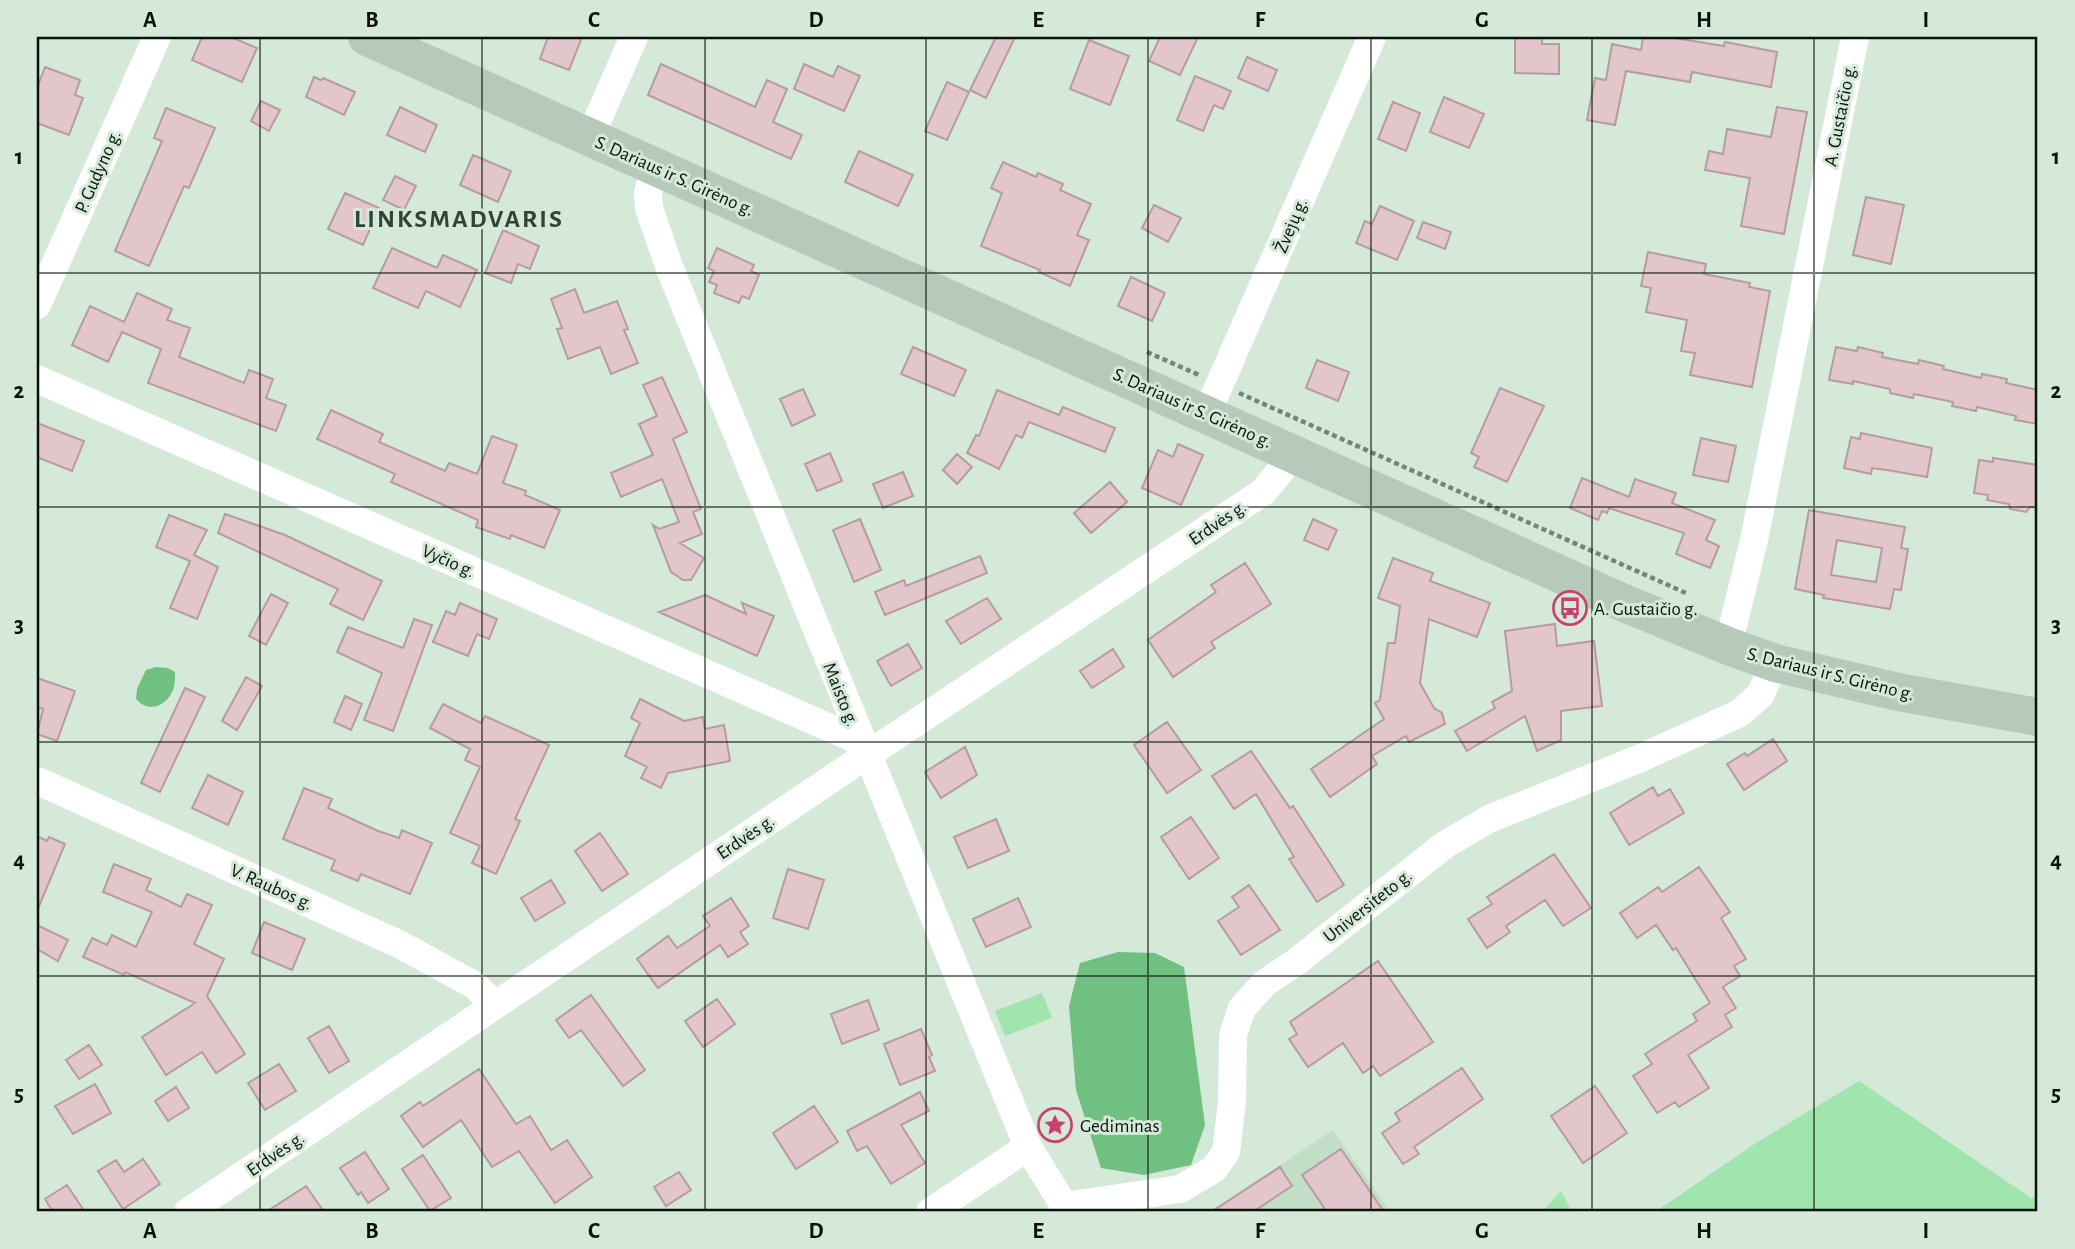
<svg xmlns="http://www.w3.org/2000/svg" width="2075" height="1249" viewBox="0 0 2075 1249" font-family="'Alegreya Sans',sans-serif">
<style>
.built{fill:#c3dec7}
.green{fill:#9fe5ad}
.water{fill:#70c082}
.building{fill:#e2c6cc;stroke:#b69ba1;stroke-width:2;fill-rule:evenodd}
.lines{fill:none;stroke-linecap:round;stroke-linejoin:round}
.path{stroke:#758478;stroke-width:4.5;stroke-dasharray:5 3.5;stroke-linecap:butt}
.street{stroke:#fff;stroke-width:28}
.secondary{stroke:#b5caba;stroke-width:38}
.grid{fill:none;stroke:#0b120c;stroke-width:2;stroke-opacity:0.55}
.labels{text-anchor:middle;stroke-width:6;stroke-linejoin:round;paint-order:stroke}
.street-label{font-size:19px;fill:#0b120c;stroke:#d4e9d8}
.poi-label{font-size:19px;fill:#0b120c;stroke:#d4e9d8;text-anchor:start}
.district-label{font-size:26px;font-weight:bold;letter-spacing:2px;fill:#324436;stroke:#d4e9d8}
.neatline{fill:none;stroke:#0b120c;stroke-width:2.5}
.grid-label{font-size:23px;text-anchor:middle;font-weight:bold;fill:#0b120c}
</style>
<rect width="100%" height="100%" fill="#d4e9d8"/>
<path class="built" d="M1333 1130 1390 1212H1209Z"/>
<path class="green" d="M1042 993 1052 1018 1005 1036 995 1011Z
M1859 1081 2031 1198 2038 1195V1212H1655L1759 1141Z
M1561 1191 1572 1212H1542Z"/>
<path class="water" d="M156 667 168 668 175 672C175 678 175 685 173 690 166 707 148 713 136 699L137 689 146 670Z
M1118 952 1155 953 1184 967 1205 1125 1191 1165 1144 1175 1101 1168 1076 1090 1069 1006 1080 963Z"/>
<path class="building" d="M202 37H231L257 48 242 82 192 60Z
M548 37H582L569 70 540 59Z
M996 37H1015L986 98 970 90Z
M1160 37H1198L1180 75 1149 61Z
M1515 37H1542V44H1559V74L1515 73Z
M1643 37H1668L1724 46 1725 42 1777 52 1771 87 1692 72 1690 82 1626 71 1615 125 1587 120 1595 78 1606 80 1612 44 1641 50Z
M1089 40 1129 56 1110 105 1070 89Z
M1247 57 1277 70 1268 91 1238 78Z
M661 64 755 107 767 80 787 89 773 122 802 135 791 159 648 95Z
M804 64 833 77 838 66 860 76 844 111 794 89Z
M45 67 80 80 75 95 83 98 69 135 37 123V88Z
M1195 76 1231 91 1223 109 1214 105 1203 131 1177 120Z
M314 77 321 80 323 78 355 92 344 115 306 97Z
M947 82 969 92 947 140 925 131Z
M1444 97 1484 114 1469 148 1430 132Z
M261 101 280 110 269 131 251 121Z
M1393 102 1420 113 1406 151 1378 139Z
M400 107 437 125 425 152 387 135Z
M1777 107 1807 112 1784 234 1741 226 1750 178 1705 170 1709 151 1723 154 1727 129 1771 137Z
M166 108 215 128 189 188 184 186 149 266 115 251 162 141 154 138Z
M859 151 913 175 898 206 845 182Z
M473 155 511 171 498 202 460 185Z
M1003 162 1036 177 1038 173 1063 184 1060 190 1091 204 1077 235 1089 240 1070 286 1039 272 1040 270 981 246 1002 193 991 188Z
M395 176 416 186 404 210 383 200Z
M345 193 379 208 363 245 328 229Z
M1866 197 1904 205 1891 264 1853 255Z
M1154 205 1181 218 1168 242 1142 228Z
M1380 206 1414 221 1397 260 1356 243 1365 221 1372 224Z
M1423 222 1451 232 1445 249 1417 238Z
M503 230 539 246 530 269 518 264 511 283 485 273Z
M392 248 437 268 443 255 477 270 460 307 426 291 418 308 373 288Z
M717 248 754 265 751 271 759 275 749 299 742 296 739 303 714 293 717 285 709 282 714 271 708 268Z
M1648 252 1706 264 1704 274 1750 283 1749 287 1770 291 1752 387 1690 375 1695 353 1681 351 1687 320 1646 312 1651 288 1641 286Z
M1131 277 1165 293 1152 321 1118 306Z
M575 289 584 313 617 301 628 329 624 330 638 363 611 374 600 347 568 359 557 329 562 328 551 299Z
M137 293 172 309 167 320 190 328 179 357 244 383 249 370 273 379 266 398 286 405 276 431 148 383 161 349 122 332 108 362 72 345 90 306 124 322Z
M913 347 966 370 954 396 901 374Z
M1836 347 1857 351 1858 347 1883 353 1882 357 1918 364 1919 360 1944 366 1943 369 1981 378 1982 374 2007 379 2006 383 2038 390V424L2015 420 2016 416 1977 407 1976 411 1952 406 1953 402 1914 394 1913 398 1890 393V389L1853 381V384L1829 380Z
M1317 360 1349 372 1338 401 1306 388Z
M662 377 687 432 673 439 701 509 693 512 702 534 680 543 704 558 691 580H683L671 572 653 525 659 529 679 522 662 479 621 497 611 473 653 455 639 424 657 416 643 385Z
M1500 388 1544 406 1507 482 1474 467 1479 457 1471 453Z
M803 389 815 415 792 426 780 399Z
M997 390 1059 415 1063 407 1115 428 1105 452 1029 422 1022 438 1016 435 999 469 967 453 976 435 979 436Z
M331 410 383 434 379 442 445 471 449 463 477 474 492 436 517 445 503 483 526 491 525 495 560 510 544 548 511 535 510 539 476 527 478 520 391 482 395 474 317 439Z
M37 423 84 441 72 471 37 457Z
M1861 433 1932 448 1927 477 1887 470 1872 468 1871 474 1844 468 1851 437 1860 439Z
M1701 438 1736 446 1728 482 1693 475Z
M1178 444 1203 455 1181 505 1142 488 1158 450 1173 457Z
M830 453 842 481 817 491 805 464Z
M957 454 972 467 957 484 943 470Z
M1993 458 2038 465V508L2030 507 2026 512 2010 509 2009 504 1987 500 1988 495 1974 493 1979 460 1993 462Z
M903 472 913 496 883 508 873 484Z
M1582 478 1629 497 1635 479 1676 493 1672 503 1715 520 1706 540 1719 546 1710 568 1676 554 1684 533 1609 508 1607 513 1602 511 1598 520 1570 508Z
M1110 482 1127 502 1091 533 1074 513Z
M1809 510 1905 527 1901 548 1908 549 1901 590 1894 589 1890 609 1823 598 1824 595 1795 589ZM1837 540 1882 548 1876 582 1831 575Z
M225 514 285 535 382 581 363 620 330 604 338 589 218 533Z
M169 515 207 530 194 555 218 567 197 619 170 608 190 561 156 547Z
M860 519 881 570 854 582 833 530Z
M1313 519 1337 530 1328 550 1304 540Z
M980 556 987 573 885 615 875 592 904 580 906 586Z
M1393 558 1433 573 1430 581 1490 603 1477 637 1429 619 1420 683 1434 708 1442 713 1445 724 1409 742 1406 736 1372 756 1377 764 1330 797 1311 769 1384 719 1375 703 1380 700 1388 643H1395L1400 606 1378 598Z
M1245 563 1271 604 1211 642 1215 648 1173 677 1148 640 1216 592 1211 585Z
M271 594 288 603 266 645 249 636Z
M705 595 746 614 742 603 774 616 757 656 659 612Z
M987 598 1001 619 961 644 946 621Z
M460 603 497 619 489 639 477 634 468 656 433 642 446 611 455 615Z
M414 619 432 625 393 731 364 720 382 673 337 652 348 627 403 648Z
M1555 624 1557 646 1594 641 1602 706 1561 711V740L1537 751 1525 716 1467 751 1455 731 1495 708 1492 702 1512 691 1505 631Z
M908 644 922 668 891 686 877 661Z
M1113 649 1124 667 1092 688 1080 671Z
M246 677 262 686 237 730 222 721Z
M37 678 75 691 57 741 37 734 43 709 37 707Z
M185 688 205 697 160 792 141 783Z
M345 696 362 704 351 730 334 722Z
M640 699 684 721 703 717 705 729 724 725 730 761 668 773 661 788 641 778 647 767 625 756 640 723 631 718Z
M443 704 481 723 485 716 549 745 515 819 520 821 496 874 472 863 480 846 450 833 480 767 465 760 470 749 430 728Z
M1167 722 1201 770 1167 793 1134 745Z
M1773 739 1787 761 1744 790 1727 764 1745 753 1747 756Z
M965 747 977 775 941 798 925 772Z
M1251 751 1290 808 1293 806 1344 885 1317 902 1289 859 1294 857 1256 794 1234 809 1212 776Z
M208 775 243 792 228 825 192 808Z
M1653 787 1658 796 1670 789 1684 813 1629 845 1610 813Z
M304 788 332 799 328 808 378 831 399 838 402 830 432 843 410 894 361 874 358 881 331 870 335 860 283 839Z
M1191 817 1219 858 1189 879 1161 837Z
M996 819 1009 851 968 868 954 837Z
M600 833 628 874 602 891 575 851Z
M37 836 47 841 49 837 65 844 37 911Z
M1554 854 1591 908 1563 926 1545 900 1506 926 1510 932 1487 948 1468 919 1492 904 1487 897Z
M114 864 151 879 146 890 181 907 187 894 212 905 194 944 224 959 207 996 245 1054 216 1073 202 1052 166 1075 142 1037 195 1003 125 972 124 975 83 957 92 938 107 945 112 935 136 947 152 912 103 892Z
M1699 867 1730 912 1721 918 1746 959 1734 966 1740 976 1723 987 1736 1008 1725 1015 1732 1027 1688 1055 1709 1088 1679 1107 1675 1102 1657 1113 1633 1076 1652 1064 1645 1054 1697 1021 1693 1014 1710 1003 1676 948 1673 950 1656 925 1637 938 1620 913 1658 887 1662 892Z
M788 869 824 880 808 929 773 918Z
M551 880 565 903 535 921 521 898Z
M1249 885 1280 930 1241 955 1218 921 1239 907 1232 897Z
M731 898 749 926 740 932 748 944 728 957 720 945 658 988 637 959 668 936 677 948 710 926 703 916Z
M1018 898 1031 927 986 947 973 919Z
M264 922 305 939 292 970 252 953Z
M37 925 68 940 58 961 37 949Z
M1378 961 1433 1042 1380 1076 1373 1066 1363 1073 1343 1043 1308 1067 1289 1039 1297 1034 1290 1022Z
M591 995 645 1070 623 1086 581 1030 569 1038 556 1020Z
M717 999 735 1024 703 1047 685 1021Z
M868 1000 879 1030 842 1044 831 1014Z
M329 1026 349 1061 329 1073 308 1038Z
M921 1029 932 1055 929 1057 935 1071 900 1085 884 1044Z
M89 1045 102 1065 79 1079 66 1060Z
M279 1064 296 1091 265 1110 248 1083Z
M1462 1068 1483 1099 1414 1147 1419 1154 1403 1164 1382 1133 1400 1121 1395 1113Z
M479 1069 516 1124 530 1116 551 1150 567 1140 592 1177 555 1203 519 1151 492 1167 461 1120 423 1147 401 1116 420 1102 423 1106Z
M95 1084 111 1113 73 1134 55 1106Z
M1595 1086 1627 1133 1583 1163 1551 1116Z
M176 1087 189 1108 168 1121 155 1101Z
M920 1092 929 1111 901 1125 925 1163 891 1184 867 1146 857 1151 847 1131Z
M814 1106 838 1142 796 1169 773 1133Z
M1341 1149 1384 1212H1327L1302 1175Z
M365 1152 389 1189 368 1203 361 1192 358 1195 340 1168Z
M423 1155 451 1198 430 1211 402 1169Z
M143 1159 160 1184 123 1209 98 1171 116 1160 124 1172Z
M1280 1167 1292 1186 1253 1212H1211Z
M679 1172 691 1190 666 1206 654 1187Z
M67 1185 85 1212H53L45 1199Z
M306 1186 324 1212H266Z"/>
<g class="lines">
<path class="path" d="M1147 352 1199 375
M1239 393 1688 594"/>
<path class="street" d="M590 137 634 37
M656 166 648 192 649 208 670 269 1028 1147 1068 1212
M37 305 157 37
M37 379 862 742
M1207 413 1372 37
M1728 646 1754 540 1855 37
M40 782 399 944 476 986 494 1005
M1064 1206 1180 1189 1214 1169 1226 1152 1232 1103 1233 1035 1242 1008 1265 983 1296 962 1446 844 1489 819 1636 760 1740 713 1760 695 1775 663
M188 1212 867 755 1263 492 1283 468 1290 451
M930 1212 1028 1147"/>
<path class="secondary" d="M367 37 1624 603 1728 646 1775 663 1898 692 2038 717"/>
</g>
<path class="grid" d="M260 37V1212M482 37V1212M705 37V1212M926 37V1212M1148 37V1212M1371 37V1212M1592 37V1212M1814 37V1212M37 273H2038M37 507H2038M37 742H2038M37 976H2038"/>
<defs>
<g id="bus-ring" transform="scale(1.75)"><circle r="9.5" fill="#d4e9d8" stroke="#cb3f70" stroke-width="1.5"/><path d="M-5-6H5V4H4V6H2V4H-2V6H-4V4H-5ZM-3.5-4V0h7V-4ZM-3.5 1.2v1.5H-2V1.2ZM2 1.2v1.5H3.5V1.2Z" fill="#cb3f70"/></g>
<g id="sight-ring" transform="scale(1.75)"><circle r="9.5" fill="#d4e9d8" stroke="#cb3f70" stroke-width="1.5"/><path d="M0-6L1.8-2.2L6-1.7L2.9 1.2L3.7 5.4L0 3.3L-3.7 5.4L-2.9 1.2L-6-1.7L-1.8-2.2Z" fill="#cb3f70"/></g>
</defs>
<g fill-rule="evenodd">
<use href="#bus-ring" x="1570" y="608"/>
<use href="#sight-ring" x="1055" y="1125"/>
</g>
<g class="labels">
<g class="street-label">
<text transform="translate(1839 115) rotate(-79)" y="7">A. Gustaičio g.</text>
<text transform="translate(97 171) rotate(-66)" y="7">P. Gudyno g.</text>
<text transform="translate(675 175) rotate(24)" y="7">S. Dariaus ir S. Girėno g.</text>
<text transform="translate(1290 225) rotate(-67)" y="7">Žvejų g.</text>
<text transform="translate(1193 407) rotate(24)" y="7">S. Dariaus ir S. Girėno g.</text>
<text transform="translate(1217 522) rotate(-34)" y="7">Erdvės g.</text>
<text transform="translate(449 560) rotate(24)" y="7">Vyčio g.</text>
<text transform="translate(1831 673) rotate(14)" y="7">S. Dariaus ir S. Girėno g.</text>
<text transform="translate(842 694) rotate(68)" y="7">Maisto g.</text>
<text transform="translate(745 836) rotate(-34)" y="7">Erdvės g.</text>
<text transform="translate(272 886) rotate(24)" y="7">V. Raubos g.</text>
<text transform="translate(1367 905) rotate(-38)" y="7">Universiteto g.</text>
<text transform="translate(275 1153) rotate(-34)" y="7">Erdvės g.</text>
</g>
<g class="poi-label">
<text x="1594" y="615">A. Gustaičio g.</text>
<text x="1080" y="1132">Gediminas</text>
</g>
<g class="district-label">
<text x="459" y="227">LINKSMADVARIS</text>
</g>
</g>
<rect width="2075" height="1249" fill="none" stroke="#d4e9d8" stroke-width="77"/>
<rect x="38" y="38" width="1998" height="1172" class="neatline"/>
<g class="grid-label">
<text x="150" y="27">A</text>
<text x="372" y="27">B</text>
<text x="594" y="27">C</text>
<text x="816" y="27">D</text>
<text x="1038" y="27">E</text>
<text x="1260" y="27">F</text>
<text x="1482" y="27">G</text>
<text x="1704" y="27">H</text>
<text x="1926" y="27">I</text>
<text x="19" y="164">1</text>
<text x="2056" y="164">1</text>
<text x="19" y="398">2</text>
<text x="2056" y="398">2</text>
<text x="19" y="632">3</text>
<text x="2056" y="632">3</text>
<text x="19" y="867">4</text>
<text x="2056" y="867">4</text>
<text x="19" y="1101">5</text>
<text x="2056" y="1101">5</text>
<text x="150" y="1238">A</text>
<text x="372" y="1238">B</text>
<text x="594" y="1238">C</text>
<text x="816" y="1238">D</text>
<text x="1038" y="1238">E</text>
<text x="1260" y="1238">F</text>
<text x="1482" y="1238">G</text>
<text x="1704" y="1238">H</text>
<text x="1926" y="1238">I</text>
</g>
</svg>
